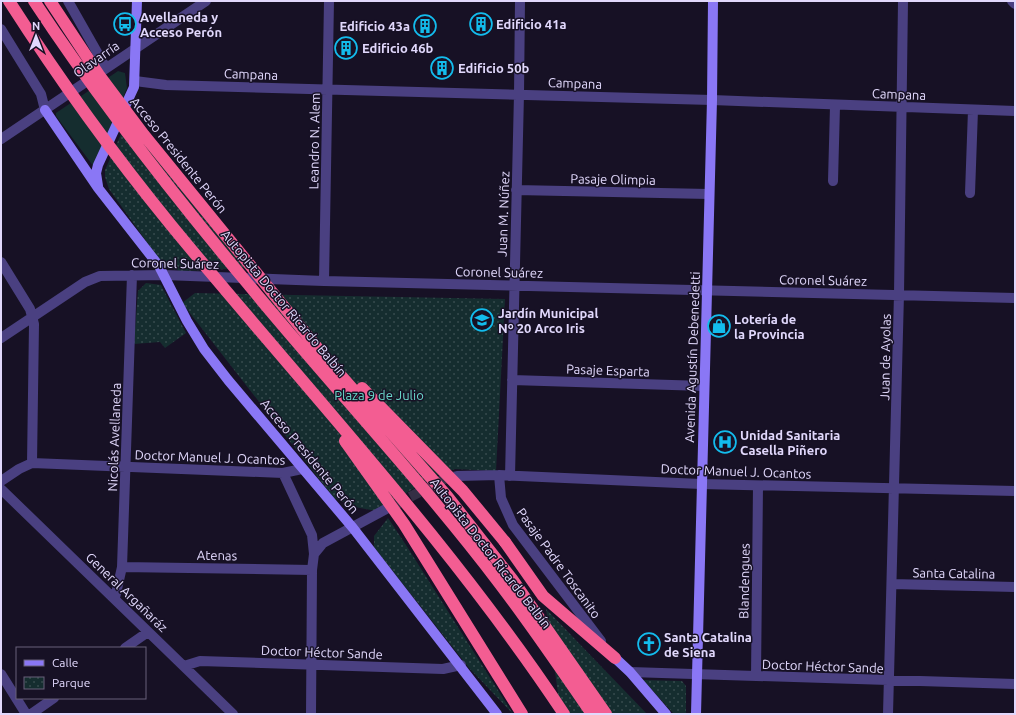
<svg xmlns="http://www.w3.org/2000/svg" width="1016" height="715" viewBox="0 0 1016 715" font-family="Ubuntu,sans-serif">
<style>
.grass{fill:#152d2f}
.park{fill:url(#park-dots)}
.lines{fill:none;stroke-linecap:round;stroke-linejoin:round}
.street-tunnel{stroke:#352f45;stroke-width:10;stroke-dasharray:10 5;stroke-linecap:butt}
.street{stroke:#4a4081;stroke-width:10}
.secondary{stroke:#8a77f5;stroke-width:10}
.highway{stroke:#f35d92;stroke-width:12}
.highway-bridge{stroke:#f35d92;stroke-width:12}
.labels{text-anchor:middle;stroke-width:3;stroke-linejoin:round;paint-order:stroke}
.poi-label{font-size:13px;font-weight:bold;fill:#e1d8fc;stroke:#171125;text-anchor:start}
.street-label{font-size:13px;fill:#e1d8fc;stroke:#171125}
.park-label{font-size:13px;fill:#69d7ca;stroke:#171125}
</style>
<defs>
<pattern id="park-dots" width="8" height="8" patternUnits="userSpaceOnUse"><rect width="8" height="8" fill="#152d2f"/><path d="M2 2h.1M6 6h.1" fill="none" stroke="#374b4e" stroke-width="1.8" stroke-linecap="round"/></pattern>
</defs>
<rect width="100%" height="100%" fill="#171125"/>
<path class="grass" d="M118 71 125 73 127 88 94 167 56 116V113Z"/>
<path class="park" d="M130 114 256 268 180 271 164 266 109 189 105 177V170Z
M146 283 161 285 186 333 165 348 160 342 134 344 138 291Z
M195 293 505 299 496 471 455 469 435 476 376 511 355 507 334 498 182 303Z
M388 518 406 545 513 714 469 668 374 547V536Z
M546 609 647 714H561Z
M643 680 682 681 686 686V714H674Z"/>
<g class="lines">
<path class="street-tunnel" d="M397 504 444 479 456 476"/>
<path class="street" d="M68 1 106 68
M1012 1 1015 4
M1 29 41 94 45 110
M135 81 166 85 712 100 1015 111
M1 139 206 1
M833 181 835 106
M516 190 709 194
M970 193 973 110
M1 262 30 309 34 324 32 463
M324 281 329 1
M1 338 85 282 100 276 164 275 324 281 1015 298
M512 380 704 386
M283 473 312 535 314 554 312 570 311 714
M499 475 501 498 513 525 601 641
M457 476 499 475 701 484 1015 491
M510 476 519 94 520 1
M1 481 19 469 32 463 283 473 302 469
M1 489 233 714
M314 554 323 543 386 509
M122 567 312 570
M892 584 1015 587
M115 598 122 567 132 275
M125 648 148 632
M184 666 200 661 443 669 461 665
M630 672 1015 684
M1 674 26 714
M756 676 758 486
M31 714 54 698
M888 714 899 294 903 1"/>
<path class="secondary" d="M45 110 98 188 159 266 187 321 204 349 228 380 353 528 497 714
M98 186 96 173 98 165 134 87 137 1
M615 658 630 672 666 714
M696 714 712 100 713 1"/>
<path class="highway" d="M505 542 543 596 615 658"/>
<path class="highway-bridge" d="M9 1C59 79 113 154 171 225 304 387 448 539 564 714
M34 1C99 100 172 193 248 284 331 385 421 480 500 584 532 626 562 670 592 714
M50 1 99 75 144 135 328 361 447 496 512 579 606 714
M362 388 463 491 505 542
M345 441 404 524 522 714"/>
</g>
<defs>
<g id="bus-ring" transform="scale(1.15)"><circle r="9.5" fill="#171125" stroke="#13bced" stroke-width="1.5"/><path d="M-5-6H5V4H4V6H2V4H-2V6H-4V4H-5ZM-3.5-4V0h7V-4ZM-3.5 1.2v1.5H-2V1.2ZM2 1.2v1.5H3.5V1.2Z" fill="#13bced"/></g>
<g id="building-ring" transform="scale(1.15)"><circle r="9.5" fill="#171125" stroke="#13bced" stroke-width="1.5"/><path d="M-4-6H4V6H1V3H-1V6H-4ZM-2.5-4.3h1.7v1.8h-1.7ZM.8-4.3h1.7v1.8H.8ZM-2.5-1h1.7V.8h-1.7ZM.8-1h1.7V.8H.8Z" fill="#13bced"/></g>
<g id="school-ring" transform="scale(1.15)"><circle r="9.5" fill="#171125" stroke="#13bced" stroke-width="1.5"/><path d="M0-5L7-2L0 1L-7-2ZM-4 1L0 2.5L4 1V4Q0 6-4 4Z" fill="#13bced"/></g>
<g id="shop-ring" transform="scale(1.15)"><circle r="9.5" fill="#171125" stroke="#13bced" stroke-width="1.5"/><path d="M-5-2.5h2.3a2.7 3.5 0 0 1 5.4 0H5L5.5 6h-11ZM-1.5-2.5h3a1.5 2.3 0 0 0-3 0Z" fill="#13bced"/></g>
<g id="hospital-ring" transform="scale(1.15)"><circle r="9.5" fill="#171125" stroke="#13bced" stroke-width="1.5"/><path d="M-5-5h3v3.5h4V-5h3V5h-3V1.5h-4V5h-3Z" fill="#13bced"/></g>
<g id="church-ring" transform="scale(1.15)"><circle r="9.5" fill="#171125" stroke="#13bced" stroke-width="1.5"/><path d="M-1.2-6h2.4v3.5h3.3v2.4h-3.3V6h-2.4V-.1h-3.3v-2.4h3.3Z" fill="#13bced"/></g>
</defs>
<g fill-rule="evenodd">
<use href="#bus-ring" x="125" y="24"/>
<use href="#building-ring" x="481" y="24"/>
<use href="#building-ring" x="425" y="26"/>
<use href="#building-ring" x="346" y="48"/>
<use href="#building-ring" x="442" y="68"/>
<use href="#school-ring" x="482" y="320"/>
<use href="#shop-ring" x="719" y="326"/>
<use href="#hospital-ring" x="725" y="442"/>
<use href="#church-ring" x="649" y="644"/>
</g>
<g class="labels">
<g class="poi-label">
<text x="140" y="22">Avellaneda y<tspan x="140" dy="15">Acceso Perón</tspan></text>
<text x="496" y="29">Edificio 41a</text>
<text x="410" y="31" text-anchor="end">Edificio 43a</text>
<text x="362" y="53">Edificio 46b</text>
<text x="458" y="73">Edificio 50b</text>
<text x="498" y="318">Jardín Municipal<tspan x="498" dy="15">Nº 20 Arco Iris</tspan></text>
<text x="734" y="324">Lotería de<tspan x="734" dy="15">la Provincia</tspan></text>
<text x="740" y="440">Unidad Sanitaria<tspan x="740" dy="15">Casella Piñero</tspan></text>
<text x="664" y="642">Santa Catalina<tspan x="664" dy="15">de Siena</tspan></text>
</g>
<g class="street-label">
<text transform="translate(96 59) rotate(-35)" y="5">Olavarría</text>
<text transform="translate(251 74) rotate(2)" y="5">Campana</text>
<text transform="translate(575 83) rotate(2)" y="5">Campana</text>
<text transform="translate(899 94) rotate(2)" y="5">Campana</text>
<text transform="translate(314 141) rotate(-89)" y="5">Leandro N. Alem</text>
<text transform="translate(179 155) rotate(51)" y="5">Acceso Presidente Perón</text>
<text transform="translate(613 179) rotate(1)" y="5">Pasaje Olimpia</text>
<text transform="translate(503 214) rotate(-88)" y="5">Juan M. Núñez</text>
<text transform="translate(175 263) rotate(1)" y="5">Coronel Suárez</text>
<text transform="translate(499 272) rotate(1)" y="5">Coronel Suárez</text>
<text transform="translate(823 280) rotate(1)" y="5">Coronel Suárez</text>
<text transform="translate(284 303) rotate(50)" y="5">Autopista Doctor Ricardo Balbín</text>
<text transform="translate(692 357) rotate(-88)" y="5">Avenida Agustín Debenedetti</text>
<text transform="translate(885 357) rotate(-89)" y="5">Juan de Ayolas</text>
<text transform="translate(608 370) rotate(2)" y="5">Pasaje Esparta</text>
<text transform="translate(114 437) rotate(-88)" y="5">Nicolás Avellaneda</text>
<text transform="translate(310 456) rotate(50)" y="5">Acceso Presidente Perón</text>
<text transform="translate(210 457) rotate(2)" y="5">Doctor Manuel J. Ocantos</text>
<text transform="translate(736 471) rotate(2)" y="5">Doctor Manuel J. Ocantos</text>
<text transform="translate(491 553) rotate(52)" y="5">Autopista Doctor Ricardo Balbín</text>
<text transform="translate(217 555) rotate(1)" y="5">Atenas</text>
<text transform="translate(559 563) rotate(54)" y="5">Pasaje Padre Toscanito</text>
<text transform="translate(954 573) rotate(1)" y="5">Santa Catalina</text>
<text transform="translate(744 581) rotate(-89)" y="5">Blandengues</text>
<text transform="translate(127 592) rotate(44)" y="5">General Argañaráz</text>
<text transform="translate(322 652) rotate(2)" y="5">Doctor Héctor Sande</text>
<text transform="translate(823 666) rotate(2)" y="5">Doctor Héctor Sande</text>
</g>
<g class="park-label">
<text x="379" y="400">Plaza 9 de Julio</text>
</g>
</g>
<rect width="1016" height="715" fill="none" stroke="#e1d8fc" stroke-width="4"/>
<rect x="16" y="647" width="130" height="52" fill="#171125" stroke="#68617b"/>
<rect x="24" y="660" width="20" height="6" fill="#8a77f5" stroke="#68617b"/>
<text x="52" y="667" font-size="12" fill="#e1d8fc">Calle</text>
<rect x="24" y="677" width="20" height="12" fill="url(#park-dots)" stroke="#68617b"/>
<text x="52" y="687" font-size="12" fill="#e1d8fc">Parque</text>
<g transform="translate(36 36)" stroke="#171125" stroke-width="3" paint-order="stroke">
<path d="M0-3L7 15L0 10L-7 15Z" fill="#e1d8fc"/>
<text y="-6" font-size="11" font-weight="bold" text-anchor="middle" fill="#e1d8fc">N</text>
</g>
</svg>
